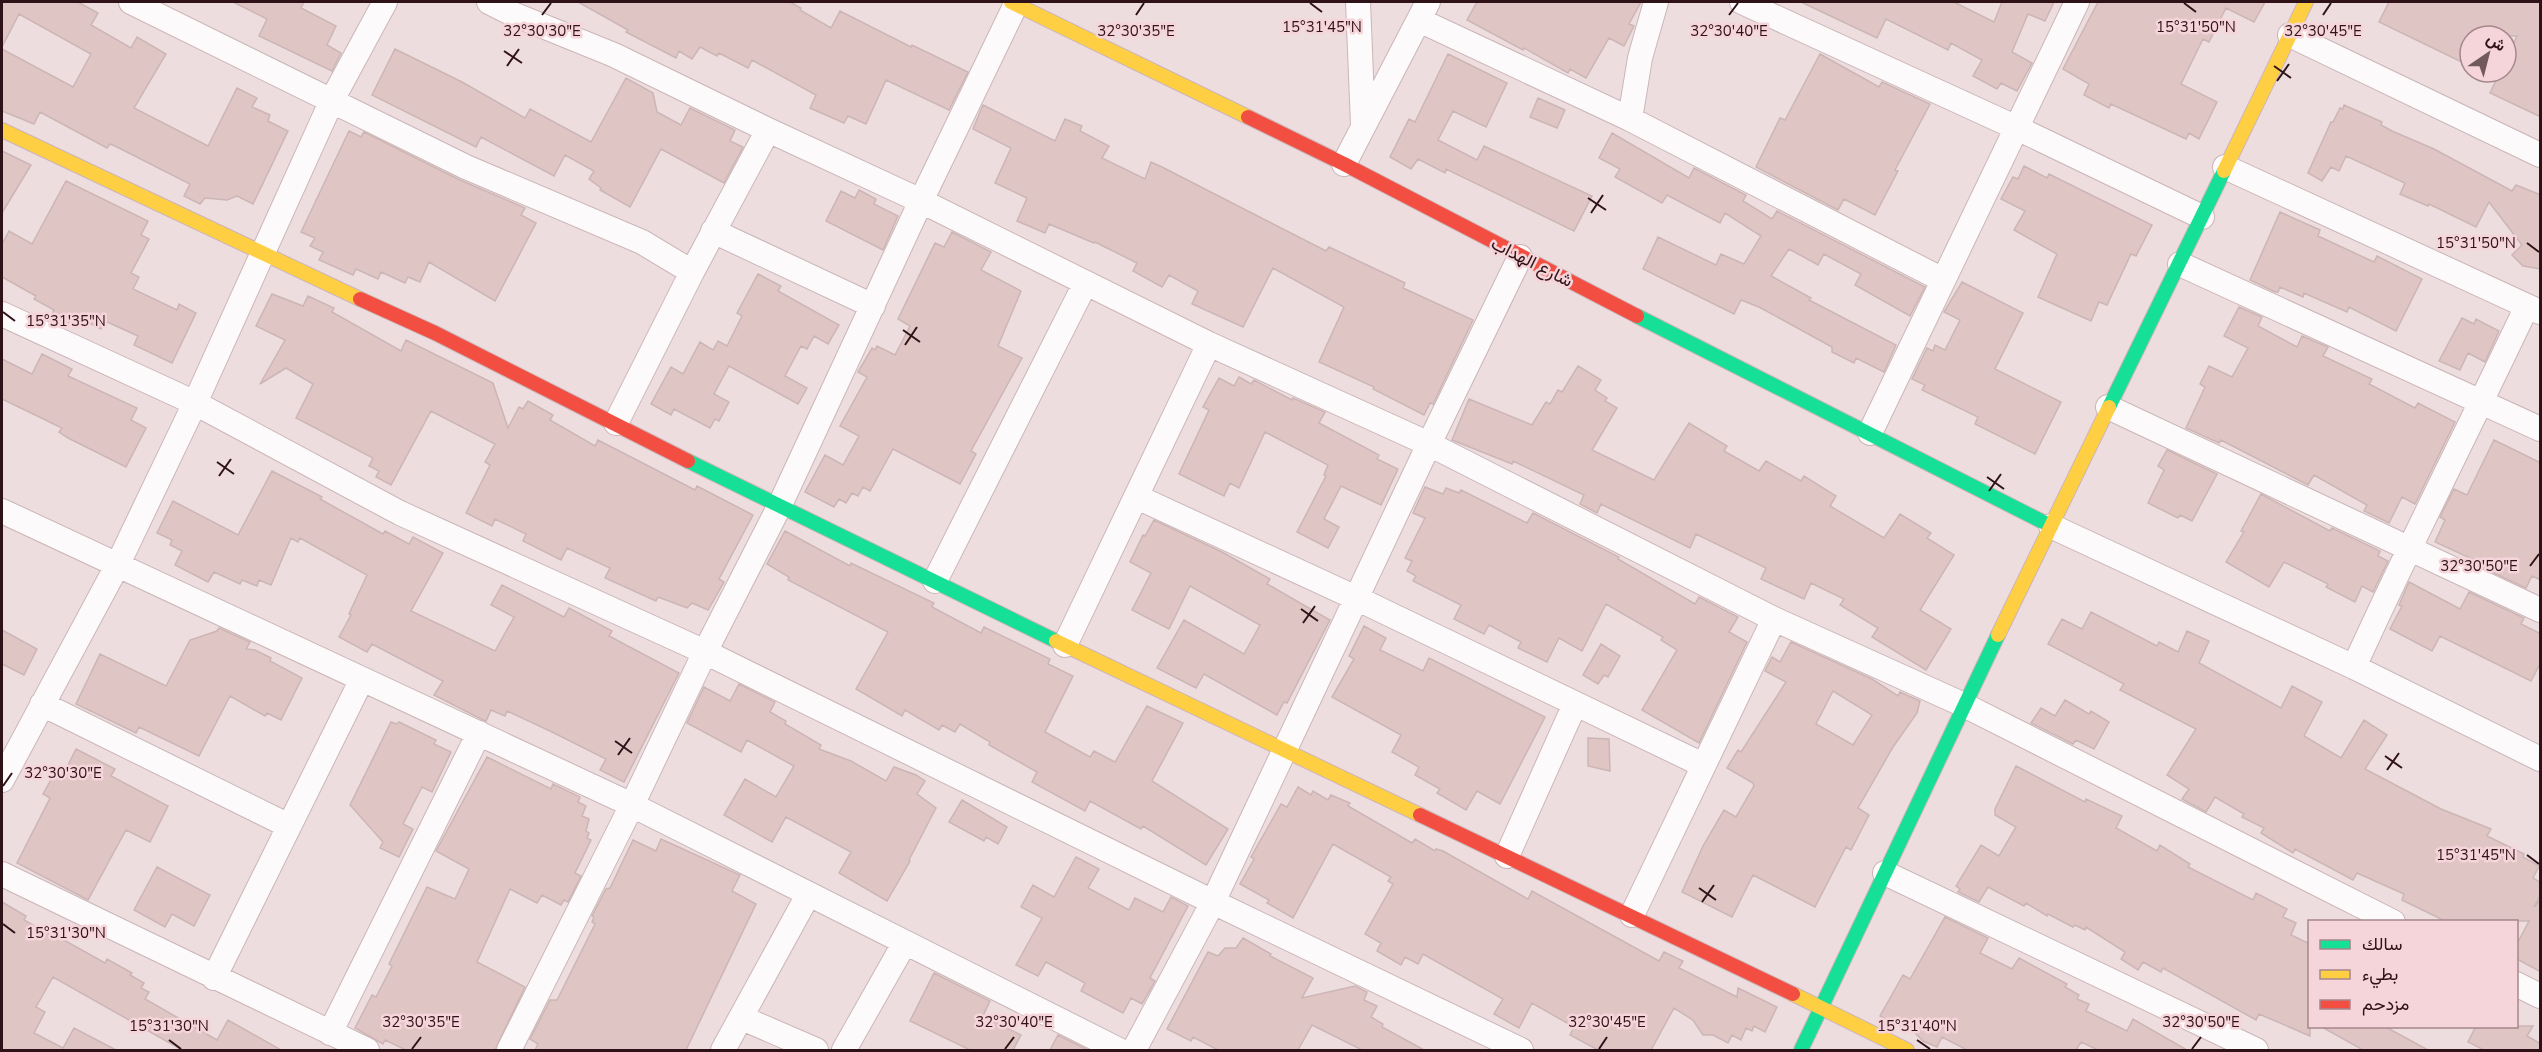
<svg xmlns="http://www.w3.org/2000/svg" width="2542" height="1052" viewBox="0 0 2542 1052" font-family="'Nunito Sans',Vazirmatn,sans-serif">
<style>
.building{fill:#dfc5c4;stroke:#ccb6b5;stroke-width:1.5;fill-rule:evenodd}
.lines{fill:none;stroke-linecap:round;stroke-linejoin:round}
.street-casing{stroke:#cbb5b8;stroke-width:26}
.fast-casing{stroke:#cbb5b8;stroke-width:16}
.slow-casing{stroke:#cbb5b8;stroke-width:16}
.jam-casing{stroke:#cbb5b8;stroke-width:16}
.street{stroke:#fcfafa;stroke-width:24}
.fast{stroke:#16e098;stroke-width:14}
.slow{stroke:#ffcf43;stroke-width:14}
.jam{stroke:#f24e42;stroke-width:14}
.ticks{fill:none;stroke:#2f1218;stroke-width:2}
.labels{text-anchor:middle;stroke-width:5;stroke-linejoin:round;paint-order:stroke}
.street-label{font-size:18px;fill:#2f1218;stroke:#f6d5da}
.ticks-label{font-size:15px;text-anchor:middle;fill:#2f1218;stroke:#f6d5da;stroke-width:5;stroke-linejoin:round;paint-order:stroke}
</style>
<rect width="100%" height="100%" fill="#eedddf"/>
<path class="building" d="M2 2H78L98 13 91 25 131 48 137 37 166 54 134 108 208 146 237 88 257 98 252 107 270 115 268 121 288 131 253 204 237 196 227 200 205 198 200 204 184 196 190 184 117 147 110 144 107 148 40 112 34 124 2 111V49L73 87 91 54 19 14 2 47Z
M233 2H304L301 8 336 26 327 45 341 53 332 71 259 36 267 19Z
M578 2H790L801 8 800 10 831 28 840 11 911 47 912 45 968 72 949 110 886 80 866 124 848 116 844 123 810 108 816 95 752 60 748 68 719 53 717 56 700 47 692 59 679 51 676 58 626 32 628 30Z
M1477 2H1641L1629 24 1634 26 1624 46 1609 38 1586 78 1570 69 1568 73 1524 48 1523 50 1467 20Z
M1801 2H1954L1994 22 2002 2H2001H2054L2045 21 2028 14 2012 52 2032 63 2017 91 2001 83 1997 89 1973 76 1982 60 1951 43 1948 50 1886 19 1877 38Z
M2098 2H2265L2254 22 2226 8 2209 42 2203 39 2181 84 2217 102 2199 139 2189 133 2186 139 2111 104 2109 108 2084 95 2089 84 2063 69Z
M2389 2H2541V117L2490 93 2500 72H2506V60L2517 36H2470V66L2379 22Z
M395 49 462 82 525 118 530 109 591 142 626 78 653 93 657 112 681 125 690 108 735 130 730 141 743 147 724 183 661 149 630 207 600 190 601 188 589 179 594 171 565 155 554 176 481 137 476 147 372 95Z
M1448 54 1507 83 1486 127 1453 111 1438 140 1477 160 1484 146 1592 196 1574 231 1446 169 1445 173 1418 159 1411 169 1390 157 1409 119 1415 122Z
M1820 54 1879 87 1882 82 1930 104 1895 170 1898 171 1875 215 1844 199 1838 210 1756 167 1780 118 1785 120Z
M1538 98 1565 110 1557 128 1530 117Z
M983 105 1055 141 1065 119 1082 126 1080 131 1109 146 1102 158 1145 179 1151 162 1162 167 1326 251 1329 247 1405 283 1403 288 1473 320 1433 404 1430 403 1424 415 1373 389 1374 387 1319 362 1344 307 1273 268 1243 327 1192 304 1198 291 1169 275 1162 287 1133 271 1137 263 1095 242 1094 243 1049 224 1045 233 1017 221 1027 198 995 183 1011 148 973 129Z
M2344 105 2382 122 2381 125 2392 131 2434 149 2512 191 2516 185 2541 195V269L2523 266 2512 255 2522 245 2489 202 2476 227 2429 204 2428 206 2400 194 2405 183 2346 156 2339 171 2331 167 2322 181 2308 173 2331 122H2333L2340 108 2343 109Z
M349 131 361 137 364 132 460 180 525 208 521 215 536 223 495 301 429 262 420 282 408 277 405 283 381 272 378 279 356 269 353 275 319 260 323 252 310 246 315 238 301 232Z
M1612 133 1689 178 1694 168 1746 195 1743 201 1772 219 1777 211 1925 287 1910 316 1855 285 1861 274 1824 254 1818 265 1789 249 1771 276 1811 298 1809 300 1896 345 1884 372 1856 358 1854 363 1832 352V347L1759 307 1741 300 1734 314 1643 269 1658 237 1716 265 1721 254 1744 264 1761 236 1725 213 1720 223 1667 195 1662 203 1615 177 1620 169 1599 158Z
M2 151 31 165 2 213Z
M2024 166 2047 178 2049 174 2152 225 2136 256 2131 254 2107 305 2099 302 2091 321 2038 297 2057 254 2014 230 2025 211 2001 199 2013 177 2018 179Z
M66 181 148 221 141 235 149 239 131 273 139 277 133 289 177 310 179 304 196 313 172 363 134 345 138 336 105 321 101 329 72 314 68 324 51 316 54 310 34 299 36 296 2 277V244L9 231 32 244Z
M859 190 876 199 874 204 898 216 883 250 826 221 841 191 855 198Z
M2280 212 2320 230 2318 236 2374 262 2377 256 2422 279 2396 331 2349 307 2347 312 2304 293 2303 297 2280 287 2278 292H2275L2250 280Z
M952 232 991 252 981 270 1021 291 998 346 1022 358 971 451 976 454 960 484 893 449 870 491 863 487 858 496 852 493 846 503 839 499 834 507 805 492 825 455 843 465 859 436 840 426 867 377 858 372 872 348 875 350 877 346 895 355 910 326 898 319 935 243 944 247Z
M758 274 781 286 778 291 839 325 828 344 814 336 807 349 801 346 785 376 807 388 798 404 729 366 714 394 729 402 719 421 715 419 710 428 674 409 671 415 651 404 671 367 683 374 700 342 713 350 718 341 727 346 742 316 737 313Z
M1962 282 2023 313 1995 369 2061 402 2035 454 1975 424 1978 417 1922 390 1925 385 1912 379 1927 348 1933 351 1935 345 1945 350 1960 320 1944 312Z
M272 294 303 306 308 296 334 308 332 312 401 351 406 340 493 383 508 428 519 407 523 409 528 401 553 415 550 420 595 446 598 440 695 490 697 486 753 515 719 579 724 582 708 610 692 603 687 608 658 597 656 601 605 578 610 568 567 548 561 560 523 541 526 534 495 519 492 526 466 513 490 465 485 462 495 444 431 411 391 485 376 477 379 471 369 466 373 458 296 418 313 384 286 368 260 384 285 340 256 326Z
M2239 307 2262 317 2258 326 2297 347 2302 336 2328 347 2323 356 2372 379 2369 384 2415 408 2418 403 2455 422 2415 504 2402 497 2389 523 2364 511 2367 505 2314 475 2308 485 2221 440 2219 443 2186 428 2205 387 2200 384 2209 366 2232 377 2248 348 2224 336Z
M2462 318 2474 324 2476 319 2499 331 2485 362 2468 353 2460 370 2439 361Z
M42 354 72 369 68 376 137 408 131 420 146 428 126 467 68 438 59 432 62 428 2 399V359L32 374Z
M1578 366 1601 380 1595 390 1607 398 1605 401 1617 408 1592 450 1654 480 1689 423 1727 446 1724 451 1759 471 1766 461 1801 481 1804 476 1836 496 1830 506 1884 538 1900 514 1931 533 1927 538 1954 555 1920 610 1951 629 1926 670 1872 637 1878 628 1840 605 1844 599 1811 583 1804 599 1761 579 1766 568 1696 534 1690 548 1601 504 1597 513 1580 504 1584 495 1513 461 1512 464 1452 440 1469 399 1532 425 1546 402 1550 404 1558 390 1562 392Z
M1239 377 1251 384 1254 380 1292 400 1293 398 1325 412 1319 423 1379 455 1377 459 1398 469 1381 505 1341 486 1324 519 1339 527 1328 548 1297 532 1326 476 1324 475 1328 465 1265 432 1239 488 1230 483 1224 496 1179 474 1209 410 1203 407 1219 378 1234 386Z
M2494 440 2541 463V580L2532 576 2526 588 2481 567 2483 564 2435 542 2445 520 2440 517 2454 489 2467 495Z
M2167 450 2217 474 2192 521 2180 515 2178 518 2148 503 2164 470 2158 466Z
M272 471 322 497 320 499 383 534 385 531 409 544 413 537 443 553 411 611 495 651 514 617 491 605 502 585 564 617 569 608 612 631 609 636 679 673 624 782 600 770 606 759 550 731 507 711 505 716 491 710 486 721 483 720 434 695 443 681 372 644 367 652 339 637 351 615 349 614 367 575 300 538 298 542 291 538 271 585 259 580 257 586 242 580 240 584 214 572 208 582 175 565 182 551 170 545 172 540 157 533 173 501 238 535Z
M1425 487 1443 494 1446 488 1459 493 1461 490 1527 523 1533 513 1619 557 1618 559 1695 604 1699 597 1738 617 1729 632 1747 642 1699 743 1642 710 1677 650 1661 640 1663 637 1606 604 1582 651 1559 638 1547 662 1518 648 1521 642 1489 625 1484 634 1454 619 1461 605 1413 581 1416 576 1407 571 1412 561 1405 558 1425 518 1413 513Z
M2261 494 2330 531 2332 528 2380 551 2378 556 2388 561 2373 592 2362 586 2355 602 2326 587 2328 584 2284 562 2269 587 2226 562 2244 532 2241 531Z
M1154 520 1222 552 1270 579 1267 584 1330 620 1287 703 1284 702 1277 715 1204 674 1196 688 1157 668 1184 620 1244 654 1260 625 1190 586 1169 629 1132 610 1151 573 1130 562 1143 535 1145 536Z
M785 531 850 566 851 563 934 603 932 607 981 633 984 627 1050 659 1048 664 1073 676 1045 732 1090 757 1094 751 1115 762 1147 706 1183 723 1152 781 1228 829 1206 865 1143 826 1141 829 1090 801 1085 811 1032 782 1037 772 989 745 990 742 960 724 955 732 942 725 939 730 905 710 902 716 856 689 888 632 788 580 789 577 767 564Z
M2409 582 2460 609 2469 592 2524 618 2521 624 2541 634V662L2531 681 2440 636 2432 651 2390 629 2402 606 2399 605Z
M2091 612 2157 646 2159 642 2178 652 2187 631 2209 641 2199 663 2281 708 2292 686 2322 702 2304 736 2341 758 2364 720 2387 735 2365 769 2441 809 2491 829 2487 836 2524 854 2523 857 2539 866 2533 878 2541 883V894L2534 907 2541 899V972L2517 959V944L2529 921H2445L2402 900 2404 894 2357 873 2353 880 2295 849 2293 853 2261 833 2264 828 2242 817 2244 814 2215 797 2206 812 2182 799 2189 789 2167 775 2196 729 2120 690 2124 684 2048 644 2062 619 2082 629Z
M1364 626 1386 638 1380 650 1423 671 1429 658 1545 717 1500 804 1477 791 1466 810 1437 793 1440 789 1415 775 1419 767 1392 752 1401 735 1332 697 1354 659 1349 656Z
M219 628 250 642 246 649 255 650 271 658 270 661 302 678 281 720 267 713 265 716 230 696 199 756 139 727 136 733 76 704 100 654 166 686 190 640 217 631Z
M2 630 37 649 24 675 2 664Z
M1791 642 1872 679 1898 696 1900 692 1920 701 1917 713 1893 747 1858 808 1869 815 1851 850 1846 847 1815 907 1753 875 1732 917 1682 892 1703 846 1724 810 1736 817 1754 786 1753 783 1727 768 1738 750 1741 752 1786 682 1765 671 1772 657 1780 662ZM1833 691 1872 715 1853 745 1816 724Z
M1601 644 1620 656 1608 677 1604 675 1598 684 1583 675Z
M739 684 775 702 770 712 786 721 785 724 821 745 819 749 851 761 886 781 894 767 916 775 925 781 917 794 936 808 909 860 910 861 887 901 839 873 851 852 786 817 772 842 724 815 745 779 776 797 794 766 747 740 741 752 687 723 704 687 730 701Z
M2065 700 2089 714 2091 711 2109 722 2094 749 2076 740 2073 744 2031 723 2041 708 2055 716Z
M391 722 397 724 399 722 436 740 434 744 451 752 432 792 422 787 403 824 413 829 399 857 380 848 383 842 350 805Z
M1588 738 1609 739 1610 771 1588 766Z
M76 749 115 769 111 776 168 806 150 842 126 830 88 900 17 863 50 798 43 794 57 769 64 773Z
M487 757 551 789 553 784 580 797 578 802 586 806 582 816 589 819 586 831 589 833 587 838 591 840 575 873 581 876 568 902 564 900 561 905 542 895 537 903 510 889 477 962 525 987 495 1050H406L385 1040 383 1044 355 1028 372 995 376 997 392 966 389 964 427 887 455 899 469 869 436 851Z
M2016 766 2085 802 2086 799 2122 816 2116 828 2157 851 2160 845 2190 864 2188 867 2253 900 2256 893 2287 909 2283 917 2296 923 2291 935 2310 944V1036L2259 1014 2256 1020 2163 968 2161 972 2143 962 2138 970 2121 959 2125 952 2086 927 2085 930 2075 925 2073 927 2048 914 2047 916 2026 903 2024 906 1988 887 1979 902 1958 892 1960 889 1956 886 1981 845 1999 856 2016 827 1995 815V809Z
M1298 787 1311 795 1313 791 1328 800 1331 795 1350 803 1348 806 1412 843 1415 839 1435 851 1436 849 1443 851 1528 899 1532 891 1659 961 1664 952 1683 961 1679 968 1737 997 1738 988 1777 1007 1765 1032 1754 1026 1752 1031 1746 1028 1741 1040 1732 1035 1728 1043 1713 1035H1703L1693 1020 1674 1008 1651 1050H1598L1570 1035 1574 1027 1532 1003 1519 1028 1494 1014 1503 999 1423 954 1418 964 1405 957 1401 965 1377 951 1381 943 1365 934 1393 884 1388 881 1391 877 1333 844 1293 918 1267 903 1269 900 1240 884 1254 859 1251 857 1281 804 1287 807Z
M962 800 1007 827 998 844 986 837 984 841 949 822Z
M661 839 740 875 732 891 756 904 686 1050H535L538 1044 530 1039 550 1000H557L595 924 592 922 594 917 592 916 606 889 610 888 633 840 656 851Z
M1076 857 1099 869 1088 888 1129 910 1135 898 1163 912 1171 897 1188 906 1150 978 1155 981 1142 1004 1131 998 1123 1013 1081 991 1085 983 1046 962 1038 976 1016 965 1042 918 1021 907 1033 885 1054 897Z
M157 867 210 895 194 926 172 914 165 927 134 910Z
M2 902 26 916 24 920 54 937 55 935 105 963 107 959 132 973 130 975 144 983 141 988 149 992 145 999 217 1040 228 1020 281 1050H182L53 977 36 1007 45 1012 34 1033 63 1048 74 1028 116 1050H2Z
M1945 917 1988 938 1980 953 2012 969 2019 958 2067 984 2065 987 2079 995 2077 999 2089 1004 2086 1011 2127 1031 2133 1019 2187 1050H2098L2081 1042 2076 1050H1967L1942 1037 1937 1047 1923 1041 1915 1033 1880 1016 1903 975 1910 979Z
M1243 938 1271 954 1270 956 1313 978 1302 998 1355 986 1367 992 1364 1000 1377 1006 1371 1017 1383 1024 1382 1027 1424 1050H1362L1312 1025 1298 1050H1218L1193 1037 1191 1041 1167 1029 1208 952 1218 956 1225 948H1236Z
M934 973 990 1001 983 1016 1021 1035 1013 1050H970L910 1021Z
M2320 1026H2384L2428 1050H2363Z
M2476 1026H2533L2527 1036 2541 1044V1050H2484L2468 1042Z
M1058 1035 1088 1050H1050Z"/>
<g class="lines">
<g class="street-casing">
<path id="street" d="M131 2 466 167 642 242 692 272
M489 2 513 14 614 55 768 130 921 201 1209 344 1429 444 1774 619 1964 705 2393 922
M1358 2 1363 125
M1742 2 2017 128 2202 217
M1419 20 1630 119 1943 280
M2290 35 2540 155
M1630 119 1640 58 1656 2
M1344 164 1428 2
M2225 167 2540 312
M713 231 873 306
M2180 264 2540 429
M2 314 195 403 400 513 705 652 1213 902 1521 1050
M2108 407 2540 610
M616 423 692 272 768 130
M1870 433 2077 2
M1137 497 1356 598 1703 765
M2 511 632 805 1119 1050
M2051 526 2354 667 2540 759
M935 581 1085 284
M1065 645 1209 344
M2354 667C2409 545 2470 427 2527 306
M42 704 289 826
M2 780 117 566 195 403 332 100 385 2
M1507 856 1575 704
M1885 873 2256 1050
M2 874 367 1050
M1632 915 1774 619
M214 978 362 679
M2516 984 2540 996
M742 1018 816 1050
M330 1033 479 733
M509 1050 632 805 705 652 779 507 921 201 1016 4
M723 1050 808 895
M844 1050 904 944
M1134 1050 1213 902 1429 444 1520 257"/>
</g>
<g class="fast-casing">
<path id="fast" d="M1637 316 2051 526
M2109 407 2224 171
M688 461 1056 641
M1801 1050 1998 635"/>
</g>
<g class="slow-casing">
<path id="slow" d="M1011 2 1248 117
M2 130 360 299
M2224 171 2306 2
M1998 635 2109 407
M1056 641 1420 815
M1793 994 1907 1050"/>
</g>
<g class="jam-casing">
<path id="jam" d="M1248 117 1344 164 1637 316
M360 299 435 333 688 461
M1420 815 1793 994"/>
</g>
<use href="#street" class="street"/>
<use href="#fast" class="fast"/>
<use href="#slow" class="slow"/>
<use href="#jam" class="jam"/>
</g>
<path class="ticks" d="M1310 3 1322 12M2184 3 2196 12M542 15 551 3M1136 15 1144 3M1729 15 1738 3M2323 15 2331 3M504 51 522 63M507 66 519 49M2274 66 2291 78M2277 81 2289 64M1588 198 1606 210M1591 213 1603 195M2527 243 2539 252M3 312 15 321M903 330 920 342M905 345 917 327M217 462 234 474M219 476 231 459M1987 477 2004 489M1989 491 2001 474M2530 566 2539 554M1301 609 1318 621M1303 623 1315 606M615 741 632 753M618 755 630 738M2385 756 2402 768M2387 770 2399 753M3 786 12 773M2527 855 2539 864M1699 888 1716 900M1702 902 1714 885M3 924 15 933M169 1040 181 1049M1917 1040 1930 1049M412 1049 421 1037M1005 1049 1014 1037M1599 1049 1607 1037M2192 1049 2201 1037"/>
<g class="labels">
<g class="street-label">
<text transform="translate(1532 262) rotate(27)" y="6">شارع الهداب</text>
</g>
</g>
<g class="ticks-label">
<text x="1322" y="32">15°31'45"N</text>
<text x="2196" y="32">15°31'50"N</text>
<text x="542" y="36">32°30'30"E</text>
<text x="1136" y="36">32°30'35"E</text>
<text x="1729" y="36">32°30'40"E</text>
<text x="2323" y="36">32°30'45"E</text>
<text x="2476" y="248">15°31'50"N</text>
<text x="66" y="326">15°31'35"N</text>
<text x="2479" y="571">32°30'50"E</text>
<text x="63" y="778">32°30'30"E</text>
<text x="2476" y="860">15°31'45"N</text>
<text x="66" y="938">15°31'30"N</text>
<text x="421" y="1027">32°30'35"E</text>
<text x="1014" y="1027">32°30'40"E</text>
<text x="1607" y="1027">32°30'45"E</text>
<text x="2201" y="1027">32°30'50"E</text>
<text x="169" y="1031">15°31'30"N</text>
<text x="1917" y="1031">15°31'40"N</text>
</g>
<rect width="2542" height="1052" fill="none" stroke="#2f1218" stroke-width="6"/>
<rect x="2308" y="920" width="210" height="108" fill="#f6d5da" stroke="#a6878c" stroke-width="1.5"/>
<rect x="2320" y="940" width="30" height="9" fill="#16e098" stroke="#a6878c" stroke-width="1.5"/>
<text x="2362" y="950" font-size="18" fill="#2f1218">سالك</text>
<rect x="2320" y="970" width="30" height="9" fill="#ffcf43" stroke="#a6878c" stroke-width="1.5"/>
<text x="2362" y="980" font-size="18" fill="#2f1218">بطيء</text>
<rect x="2320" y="1000" width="30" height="9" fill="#f24e42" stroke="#a6878c" stroke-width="1.5"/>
<text x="2362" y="1010" font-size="18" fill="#2f1218">مزدحم</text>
<g transform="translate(2488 54) rotate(35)"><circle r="28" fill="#f6d5da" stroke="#a6878c" stroke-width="1.5"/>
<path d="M0-4.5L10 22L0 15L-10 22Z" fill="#72595e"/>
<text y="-9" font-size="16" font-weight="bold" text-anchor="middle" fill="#2f1218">ش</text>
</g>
</svg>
